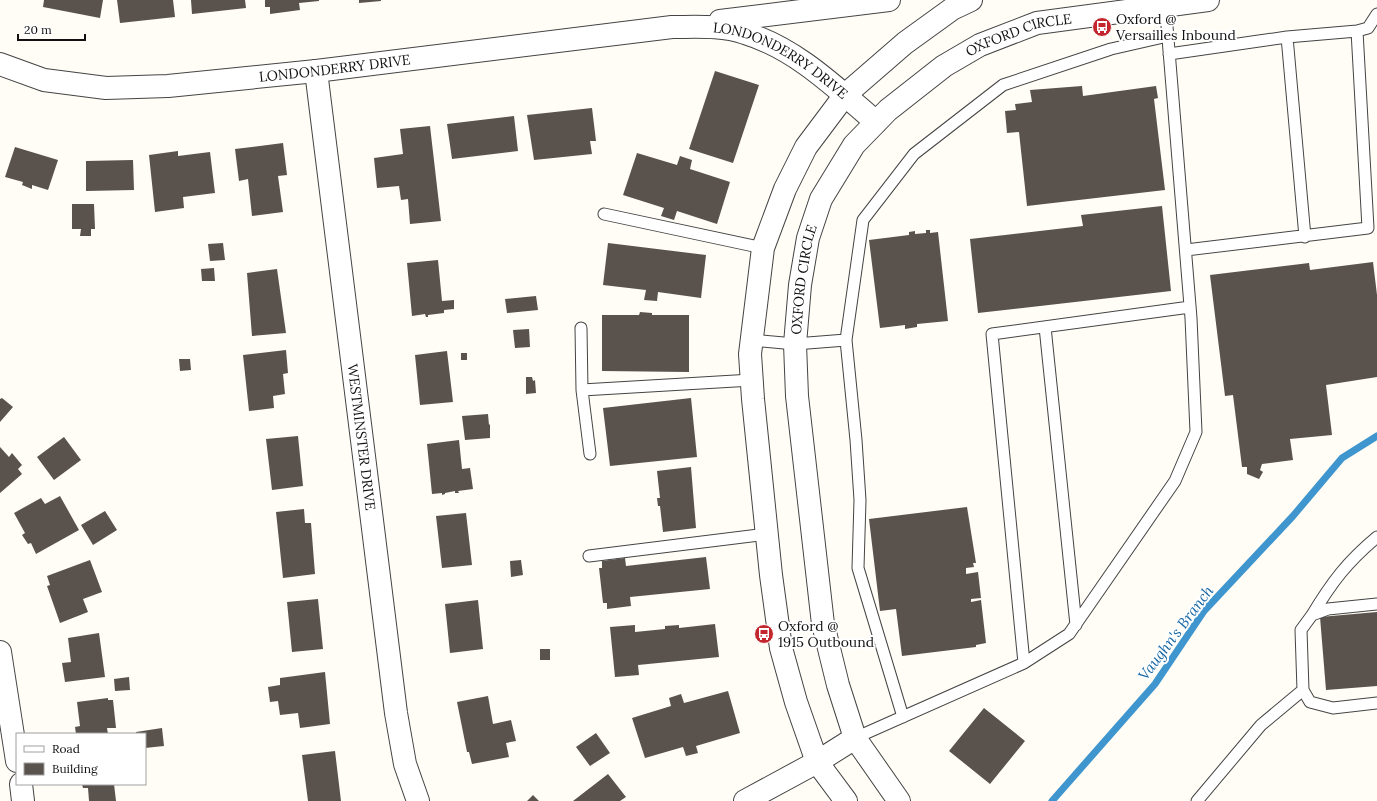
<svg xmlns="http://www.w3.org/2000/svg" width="1377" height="801" viewBox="0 0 1377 801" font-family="Lora,serif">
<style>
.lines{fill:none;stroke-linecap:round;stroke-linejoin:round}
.stream{stroke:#3f96cf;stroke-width:7}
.building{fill:#5a524d}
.service-casing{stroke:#444;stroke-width:13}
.minor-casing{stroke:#444;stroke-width:24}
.tertiary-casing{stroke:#444;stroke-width:24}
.service{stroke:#fff;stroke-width:11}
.minor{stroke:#fff;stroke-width:22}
.tertiary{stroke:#fff;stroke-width:22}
.labels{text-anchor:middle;stroke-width:4;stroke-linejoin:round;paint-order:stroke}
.poi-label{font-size:14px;fill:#111;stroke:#fff;text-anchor:start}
.street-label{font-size:14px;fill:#111;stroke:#fff}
.water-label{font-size:15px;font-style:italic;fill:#1768a6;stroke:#fff}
</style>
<rect width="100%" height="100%" fill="#fffdf5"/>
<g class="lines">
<path class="stream" d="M1052 801 1155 684 1204 611 1293 516 1342 458 1377 436"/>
</g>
<path class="building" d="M44 0H103L100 18 43 7Z
M117 0H173L175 17 120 23Z
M191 0H245L246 8 192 14Z
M265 0H319V1L299 3 300 10 270 14V7H265Z
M359 0H381V1L359 3Z
M1103 26H1111L1112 29 1103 30Z
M715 71 759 85 733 163 689 149Z
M1082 86 1083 96 1156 86 1158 98 1154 99 1165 190 1027 206 1019 132 1007 133 1005 111 1016 110 1015 104 1032 102 1030 90Z
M592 108 596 141H590L592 154 534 160 527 115Z
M514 116 518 151 452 159 447 124Z
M430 126 441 221 410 224 408 199 401 200 399 186 377 188 374 158 403 154 400 129Z
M283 143 287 175 278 176 283 212 252 216 248 179 239 181 235 149Z
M15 147 58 160 48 190 32 185V189L22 185 23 182 5 177Z
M178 151V156L210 152 215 193 183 197 184 208 155 212 149 155Z
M637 153 677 165 680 156 692 160 690 169 730 182 717 224 677 211 674 220 661 216 664 208 623 195Z
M133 160 134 190 86 191V161Z
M72 204H94L95 229H91V236H80L81 229H72Z
M1162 206 1171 291 978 313 970 239 1083 226 1081 215Z
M926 230H930V233L938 232 948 321 917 324V327L905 329V325L880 328 869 240 909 235V232L915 231V234L926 233Z
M223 243 225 260 210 261 208 244Z
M608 243 706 255 701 298 658 292 657 301 644 300 646 290 603 285Z
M438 260 442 301 454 300V309L444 310V313L428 315V317H426L425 314 412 316 407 263Z
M1373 262 1377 295V377L1326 385 1332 435 1290 439 1293 460 1262 464 1260 470 1263 472 1259 479 1247 474V467H1242L1233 395 1225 396 1210 275 1309 263 1310 270Z
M214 268 215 281H202L201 269Z
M277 269 286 333 252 336 247 273Z
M536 296 538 310 507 313 505 299Z
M640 312 652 313V315H689V372L602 371V315H639Z
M529 329 530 347 515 348 513 330Z
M286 350 288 373 283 374 285 394 273 396 274 408 249 411 243 355Z
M447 351 453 402 420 405 415 355Z
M461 353H467V360H461Z
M179 359H190L191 370 180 371Z
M526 377H532L533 381 535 380 536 393 526 394Z
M2 398 13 407 0 422V399Z
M691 398 697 457 610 466 603 408Z
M488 414 489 425 490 424V438L465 440 462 416Z
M298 436 303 486 272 490 266 439Z
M64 437 81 460 54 480 37 457Z
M459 440 462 469 470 468 473 489 458 491 459 493H455V491L445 493V494L442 495V493L432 494 427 444Z
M0 447 9 457 12 453 22 465 18 469 22 474 0 493Z
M691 467 696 528 663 532 660 506H658L657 498H660L657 471Z
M60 496 79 530 36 554 31 543 28 544 22 535 25 533 14 513 41 498 45 504Z
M967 507 976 563H973L974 567 966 568V574L978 572 981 598 971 599V602L981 600 986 643 976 645V647L902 656 896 609 880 611 869 519Z
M304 509 305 523H311L315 574 283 578 276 512Z
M105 511 117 530 93 545 81 525Z
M466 513 472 565 442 568 436 516Z
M706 557 710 589 630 597 631 606 607 609V603H603L599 568H602V561L625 558 626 566Z
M90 560 102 592 83 599 88 612 60 623 47 586 50 585 47 576Z
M521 560 523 575 511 577 510 561Z
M318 599 323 649 292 652 287 602Z
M478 600 483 649 450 653 445 604Z
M1377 612V686L1326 690 1320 617Z
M715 624 719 657 638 665 639 675 615 677 610 627 635 625V632L665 629V626L679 625V628Z
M99 633 105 677 65 682 62 663 71 662 68 638Z
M540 649H550V660H540Z
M325 672 330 724 300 728 298 713 280 715 278 701 270 702 268 687 280 685V678Z
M129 677 130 690 115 691 114 679Z
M728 691 740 733 696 746 698 753 686 756 683 747 645 758 632 718 671 706 669 698 681 694 684 703Z
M488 696 493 724 511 720 516 741 506 743 509 757 472 764 469 752H467L457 702Z
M108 698V700H113L116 728H107L108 734H76L75 727 80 726 77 702Z
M984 708 1025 741 990 784 949 751Z
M162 728 164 746 145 748V734H136V732Z
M596 733 610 753 590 766 576 747Z
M335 751 341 801H308L302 755Z
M608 774 626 797 620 801H573Z
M82 784H114L116 801H89L88 788H83Z
M533 795 539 801H527Z"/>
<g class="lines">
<g class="service-casing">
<path id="service" d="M1357 31 1368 28 1377 14
M1287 37 1305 237
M1169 54 1287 37 1357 31 1368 228 1186 250
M604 214 763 248
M1045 327 1076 625
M581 328 582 390
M752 340 795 344 846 340
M590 454 582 390 752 380
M589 556 767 534
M1377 604 1328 609 1312 615 1301 630 1303 690 1310 702 1333 708 1377 703
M1312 615C1332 582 1347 562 1377 537
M1024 663 992 334 1190 307
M903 717 858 568 860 500 856 440 846 340 863 220 914 154 1003 85 1111 49 1168 36
M855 738 1024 663 1069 634 1175 481 1196 432 1191 318 1165 2
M1197 801 1261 725 1303 690"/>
</g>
<g class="minor-casing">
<g id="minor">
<path d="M720 21 889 0"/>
<path id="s1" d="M0 64 44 80 106 88 168 86 316 71 672 27C696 27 722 25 745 33 797 49 836 88 876 122"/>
<path id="s2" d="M316 71 396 713 405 764 418 801"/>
<path d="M0 652 17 761"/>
<path d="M21 784 23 801"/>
<path d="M745 801 817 762 855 738"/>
</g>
</g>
<g class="tertiary-casing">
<g id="tertiary">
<path d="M846 801 817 762 796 702 781 648 771 575 753 399 750 354 763 248 785 189 806 147 845 95 905 43 952 9 971 0"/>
<path id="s3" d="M899 801 855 738 838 685 823 624 797 396 795 344 800 285 808 238 821 199 854 145 888 110 944 66 980 45 1037 23 1208 0"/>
</g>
</g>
<use href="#service" class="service"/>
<use href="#minor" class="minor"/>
<use href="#tertiary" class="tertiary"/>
</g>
<defs>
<g id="bus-disc" transform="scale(1)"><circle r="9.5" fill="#c4262e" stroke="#fff"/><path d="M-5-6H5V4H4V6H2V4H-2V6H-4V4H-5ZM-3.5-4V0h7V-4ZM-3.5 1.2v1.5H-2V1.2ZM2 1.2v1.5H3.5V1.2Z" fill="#fff"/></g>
</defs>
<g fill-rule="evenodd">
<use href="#bus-disc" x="1102" y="27"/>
<use href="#bus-disc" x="764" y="634"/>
</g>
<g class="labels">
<g class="poi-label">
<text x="1116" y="24">Oxford @<tspan x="1116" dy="16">Versailles Inbound</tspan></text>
<text x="778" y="631">Oxford @<tspan x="778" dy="16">1915 Outbound</tspan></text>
</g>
<g class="street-label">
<text dy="5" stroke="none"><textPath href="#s3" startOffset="890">OXFORD CIRCLE</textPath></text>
<text dy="5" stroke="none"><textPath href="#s1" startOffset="796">LONDONDERRY DRIVE</textPath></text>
<text dy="5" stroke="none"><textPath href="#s1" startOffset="339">LONDONDERRY DRIVE</textPath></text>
<text dy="5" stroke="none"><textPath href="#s3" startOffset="542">OXFORD CIRCLE</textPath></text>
<text dy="5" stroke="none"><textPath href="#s2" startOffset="369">WESTMINSTER DRIVE</textPath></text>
</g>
<g class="water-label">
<text transform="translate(1176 633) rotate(-53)" y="5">Vaughn's Branch</text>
</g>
</g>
<rect x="16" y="733" width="130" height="52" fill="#ffffff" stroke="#a0a0a0"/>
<rect x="24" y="746" width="20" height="6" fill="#ffffff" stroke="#a0a0a0"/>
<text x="52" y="753" font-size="12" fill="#111111">Road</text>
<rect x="24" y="763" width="20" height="12" fill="#5a524d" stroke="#a0a0a0"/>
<text x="52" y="773" font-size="12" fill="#111111">Building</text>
<path d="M18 34v6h67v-6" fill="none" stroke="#111111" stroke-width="2"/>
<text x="24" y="34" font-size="12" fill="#111111" stroke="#ffffff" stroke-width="3" paint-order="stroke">20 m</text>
</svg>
